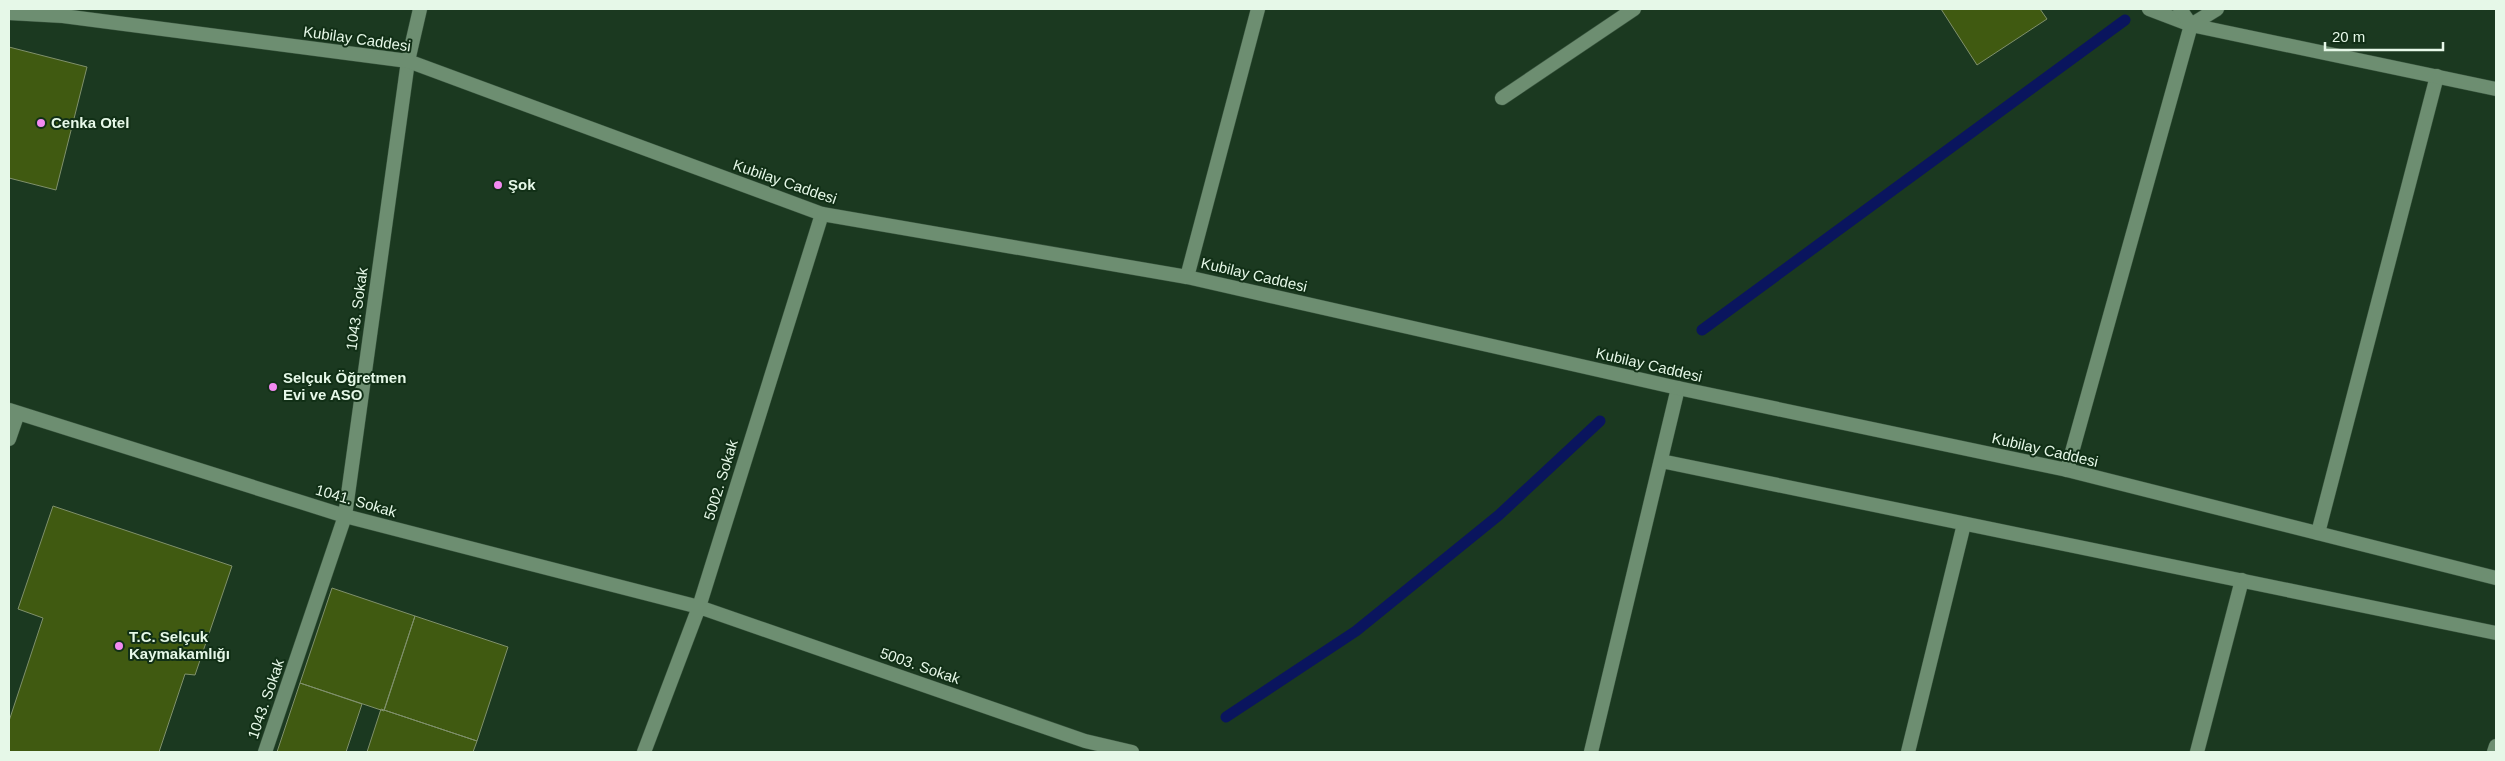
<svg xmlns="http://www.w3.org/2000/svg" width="2505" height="761" viewBox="0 0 2505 761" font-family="Arial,sans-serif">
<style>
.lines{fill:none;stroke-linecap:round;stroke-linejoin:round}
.stream{stroke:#0a155e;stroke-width:11}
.building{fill:#405a11;stroke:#7f906b}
.service-casing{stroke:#39543e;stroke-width:15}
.minor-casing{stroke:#39543e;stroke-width:15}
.tertiary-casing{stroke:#39543e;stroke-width:15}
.service{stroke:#6d8e71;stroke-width:14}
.minor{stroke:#6d8e71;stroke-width:14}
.tertiary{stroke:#6d8e71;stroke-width:14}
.poi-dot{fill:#f38af1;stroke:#112f16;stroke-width:2}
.labels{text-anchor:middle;stroke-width:4;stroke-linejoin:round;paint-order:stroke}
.street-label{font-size:15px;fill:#e6f8e8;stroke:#112f16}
.poi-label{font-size:15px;font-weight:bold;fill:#e6f8e8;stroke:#112f16;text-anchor:start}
</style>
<rect width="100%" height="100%" fill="#1b3920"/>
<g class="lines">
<path class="stream" d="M1702 330 2125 20
M1226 717 1356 631 1499 515 1600 421"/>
</g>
<path class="building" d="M1941 9H2040L2047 19 1977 65Z
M9 47 87 67 56 190 9 178Z
M53 506 232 566 195 675 185 674 159 752H9V721L43 618 18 609Z
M332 588 415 616 384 711 300 683Z
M415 616 508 647 477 741 384 710Z
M300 683 362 704 346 752H277Z
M381 709 477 741 473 752H367Z"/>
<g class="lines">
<g class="service-casing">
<path id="service" d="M2149 9 2191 25
M1502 98 1634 9
M1661 461 2496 633
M2318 533 2437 76
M1591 752 1678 388
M1908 752 1964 524"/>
</g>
<g class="minor-casing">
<path id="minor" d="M2191 25 2496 89
M2191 25 2217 9
M1187 277 1258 9
M9 410 345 516 699 607 1085 741 1132 752
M9 439 18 413
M2067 470 2191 25 2180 9
M265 752 345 516 408 61
M644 752 699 607 822 214
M2197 752 2242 580
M2494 752 2496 746"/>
</g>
<g class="tertiary-casing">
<path id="tertiary" d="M9 13 63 16 408 61 822 214 1187 277 1678 388 2067 470 2496 578
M408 61 420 9"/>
</g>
<use href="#service" class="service"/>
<use href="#minor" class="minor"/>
<use href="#tertiary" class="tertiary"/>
</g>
<g class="poi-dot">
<circle cx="41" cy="123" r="5"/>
<circle cx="498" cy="185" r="5"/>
<circle cx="273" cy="387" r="5"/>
<circle cx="119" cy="646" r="5"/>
</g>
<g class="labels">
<g class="street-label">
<text transform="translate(357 39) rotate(8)" y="5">Kubilay Caddesi</text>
<text transform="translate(785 182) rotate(19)" y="5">Kubilay Caddesi</text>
<text transform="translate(1254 275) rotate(13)" y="5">Kubilay Caddesi</text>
<text transform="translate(357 309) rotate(-82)" y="5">1043. Sokak</text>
<text transform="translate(1649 365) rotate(13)" y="5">Kubilay Caddesi</text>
<text transform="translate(2045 450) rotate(13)" y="5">Kubilay Caddesi</text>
<text transform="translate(721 480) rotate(-73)" y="5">5002. Sokak</text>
<text transform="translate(356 501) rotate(16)" y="5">1041. Sokak</text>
<text transform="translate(920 666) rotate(19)" y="5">5003. Sokak</text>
<text transform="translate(266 699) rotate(-71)" y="5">1043. Sokak</text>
</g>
<g class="poi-label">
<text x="51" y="128">Cenka Otel</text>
<text x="508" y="190">Şok</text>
<text x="283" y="383">Selçuk Öğretmen<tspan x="283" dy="17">Evi ve ASO</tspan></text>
<text x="129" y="642">T.C. Selçuk<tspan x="129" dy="17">Kaymakamlığı</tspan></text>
</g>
</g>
<rect width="2505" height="761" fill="none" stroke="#e6f8e8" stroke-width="20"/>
<path d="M2325 42v8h118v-8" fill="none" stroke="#e6f8e8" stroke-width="2.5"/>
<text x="2332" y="42" font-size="15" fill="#e6f8e8" stroke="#112f16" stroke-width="4" paint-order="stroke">20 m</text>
</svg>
